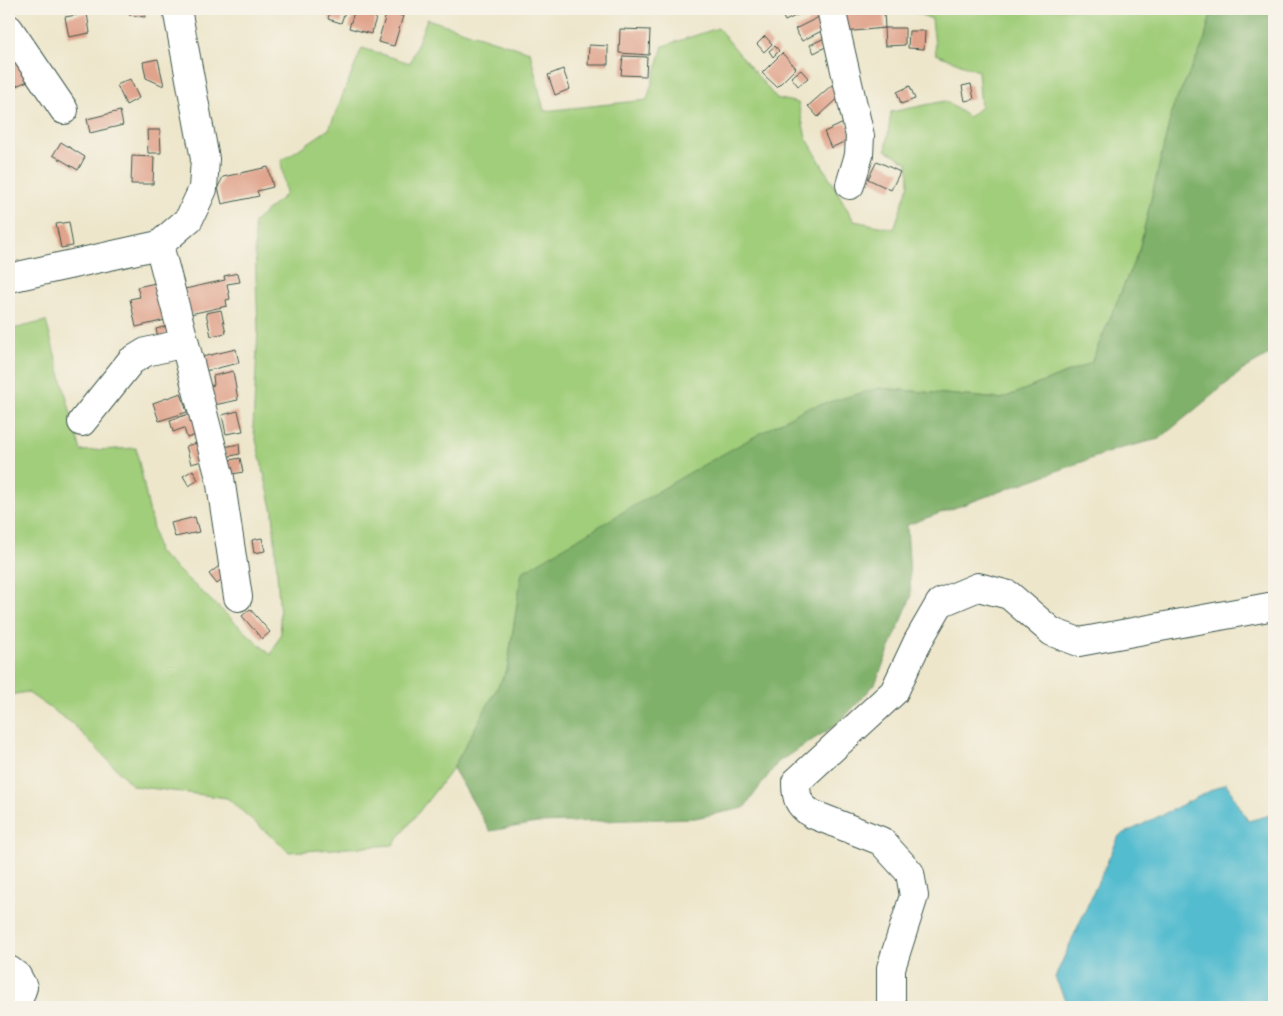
<svg xmlns="http://www.w3.org/2000/svg" width="1283" height="1016" viewBox="0 0 1283 1016" font-family="Mali,sans-serif">
<style>
.green{fill:#a1ce7a;stroke:#608657}
.forest{fill:#80b16a;stroke:#50774f}
.water{fill:#52bccf;stroke:#387c82}
.building{fill:#e0a38b}
.lines{fill:none;stroke-linecap:round;stroke-linejoin:round}
.minor-casing{stroke:#3e564b;stroke-width:30}
.minor{stroke:#fff;stroke-width:28}
</style>
<rect width="100%" height="100%" fill="#f7f3e8"/>
<filter id="ink" filterUnits="userSpaceOnUse"><feTurbulence type="fractalNoise" baseFrequency=".02" numOctaves="2"/><feDisplacementMap in="SourceGraphic" scale="10" xChannelSelector="R" yChannelSelector="G"/><feConvolveMatrix kernelMatrix="1 2 1 2 8 2 1 2 1" color-interpolation-filters="sRGB"/></filter>
<filter id="wash" filterUnits="userSpaceOnUse"><feTurbulence type="fractalNoise" baseFrequency=".0096" numOctaves="4" result="noise"/><feDisplacementMap in="SourceGraphic" scale="20" xChannelSelector="R" yChannelSelector="G"/><feGaussianBlur stdDeviation="1.12" result="paint"/><feColorMatrix in="noise" values="0 0 0 0 0 0 0 0 0 0 0 0 0 0 0 0 0 1.4 0 .05"/><feComposite in="paint" operator="in"/></filter>
<g filter="url(#wash)">
<rect width="100%" height="100%" fill="#ede6cb"/>
<path class="green" d="M906 9H1212L1204 42 1173 107 1139 250 1091 363 1001 399 879 388 522 572 507 670 453 768 393 845 289 852 227 798 133 786 73 724 27 692 9 695V330L46 321 81 451 136 448 158 552 271 655 281 633 273 512 253 427 258 330 254 222 286 194 281 161 329 129 362 48 410 63 427 19 530 52 544 111 647 100 663 46 718 28 776 98 798 103 806 137 854 221 894 229 909 184 908 163 886 150 891 112 945 101 969 117 981 107 978 71 936 54 932 19Z"/>
<path class="forest" d="M1212 9H1274V352L1243 370 1159 439 1118 449 907 525 911 597 875 684 839 723 778 762 744 808 695 818 537 823 490 831 453 768 507 670 522 572 689 473 804 409 879 388 1001 399 1091 363 1139 250 1173 107 1204 42Z"/>
<path class="water" d="M1226 783 1248 821 1274 814V1007H1068L1055 977 1119 836Z"/>
<g id="blocks">
<path class="building" d="M130 9H146L145 17 129 15Z
M331 9H346L341 23 328 19Z
M355 9H379L371 34 349 28Z
M779 9H810L785 21Z
M842 9H877L878 12H884L885 28 844 32Z
M387 11 403 16 394 46 378 42Z
M87 13 90 33 69 37 65 17Z
M827 13 833 25 802 41 795 29Z
M884 28H905V45L885 46Z
M620 29 650 30 649 55 619 53Z
M909 31H925L924 49 908 48Z
M833 34 837 41 814 53 810 45Z
M765 36 772 44 764 52 757 44Z
M589 45 608 46V65H588Z
M775 46 779 51 773 57 769 51Z
M9 47 30 80 9 89Z
M782 53 796 68 777 87 762 73Z
M623 56 647 57 646 76 621 75Z
M158 59 164 86 146 78 143 62Z
M563 69 570 89 555 95 548 75Z
M801 70 808 78 798 86 791 77Z
M130 79 139 98 126 105 117 85Z
M833 84 843 94 818 117 808 106Z
M971 84 974 99 965 101 962 86Z
M910 86 915 99 901 104 897 92Z
M120 111 123 125 90 133 87 119Z
M846 122 854 137 831 148 824 132Z
M147 130H160L161 153H148Z
M61 142 85 157 78 170 53 155Z
M132 156 154 157 153 184H131Z
M877 161 900 172 891 190 868 179Z
M268 167 273 187 257 191 259 196 222 204 218 187 223 177Z
M69 222 73 246 61 248 56 224Z
M238 273 240 282 227 284 230 299 226 300 227 306 190 314 185 289 225 280 224 276Z
M165 281 174 318 136 327 130 299 140 297 137 287Z
M221 310 226 333 211 336 206 313Z
M175 324 159 343 156 329Z
M236 349 239 363 205 371 202 357Z
M233 371 238 400 214 405 210 386 214 385 213 376Z
M181 393 187 412 159 421 153 403Z
M198 411 205 432 187 438 184 428 173 432 170 420Z
M238 411 243 431 226 434 222 415Z
M208 440 213 458 191 464 186 446Z
M239 444 240 454 226 457 224 447Z
M240 458 243 472 228 475 225 461Z
M193 470 198 480 189 486 183 476Z
M195 517 199 532 175 537 171 523Z
M262 538 265 551 254 553 252 540Z
M219 566 227 576 217 584 209 574Z
M250 609 270 632 262 639 242 616Z"/>
</g>
</g>
<g filter="url(#ink)">
<use href="#blocks" fill-opacity="0" stroke="#3e564b" stroke-width="1"/>
<g class="lines">
<g class="minor-casing">
<path id="minor" d="M831 9 860 136 859 155 850 185
M9 29 64 110
M159 245 220 478 238 597
M9 278 159 245 189 219 203 189 205 159 177 9
M82 422 131 361 146 352 185 343
M9 970 17 976 23 987 16 1007
M891 1007V968L914 896 910 873 881 841 812 814C798 805 796 798 796 782L894 692 918 641 940 603 978 587 1009 595 1052 632 1079 642 1274 606"/>
</g>
<use href="#minor" class="minor"/>
</g>
</g>
<rect width="1283" height="1016" fill="none" stroke="#f7f3e8" stroke-width="30"/>
</svg>
